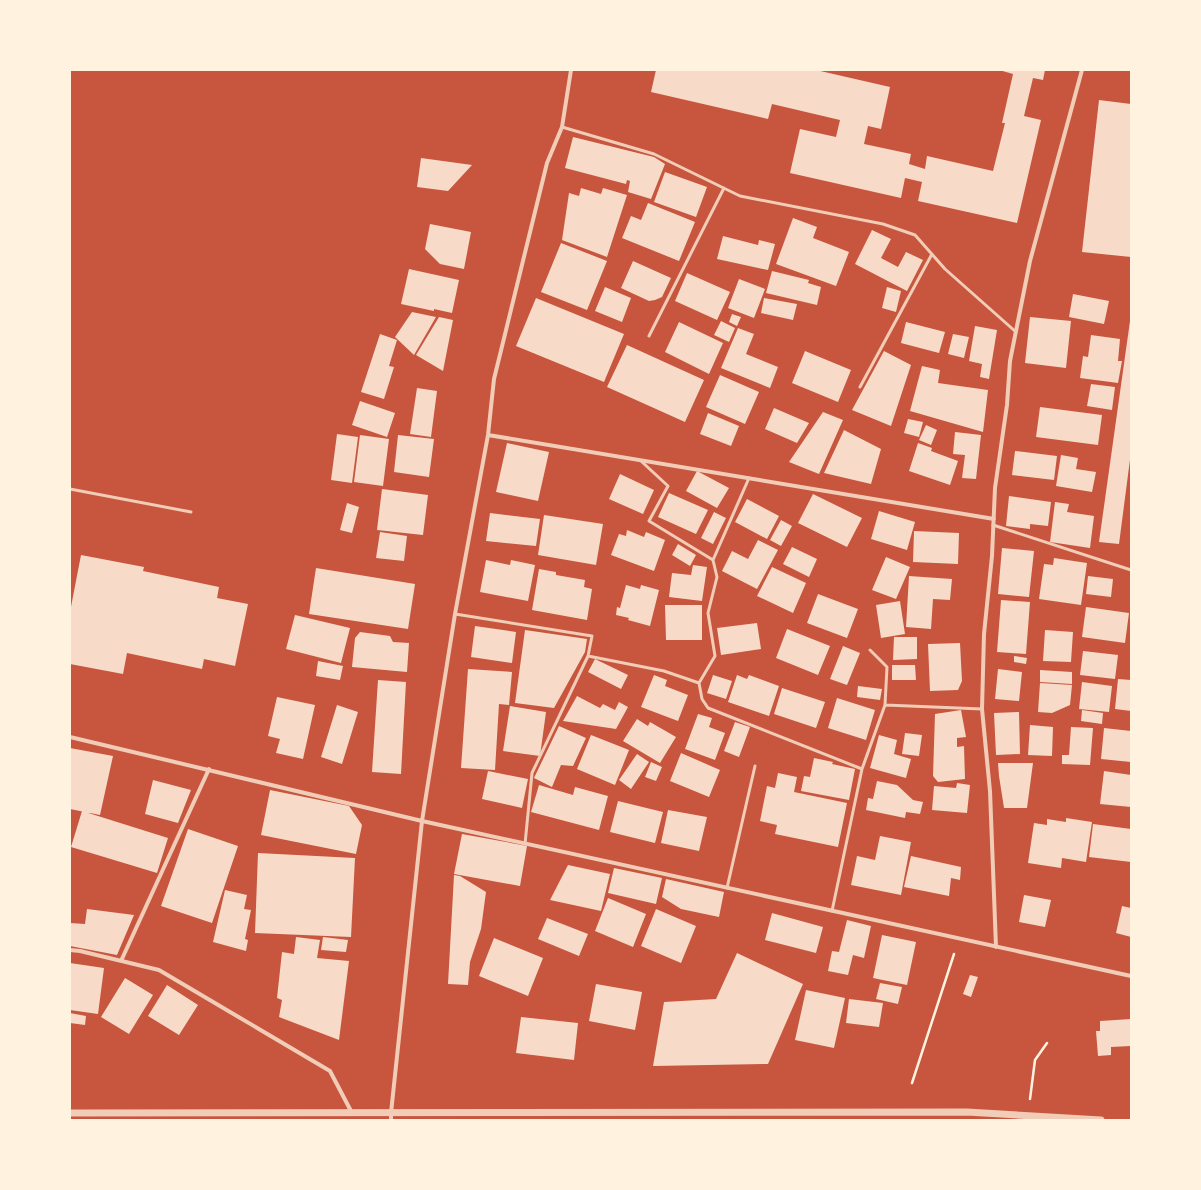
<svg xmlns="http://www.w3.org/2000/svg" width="1201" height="1190" viewBox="0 0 1201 1190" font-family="'IBM Plex Sans',sans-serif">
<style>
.building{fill:#f7dbc8}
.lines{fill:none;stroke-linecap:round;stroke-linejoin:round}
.path{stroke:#fff3e0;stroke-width:2.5}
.service{stroke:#f1ccb7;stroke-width:3}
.minor{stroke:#f1ccb7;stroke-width:4}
.tertiary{stroke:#f1ccb7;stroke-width:7}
</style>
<rect width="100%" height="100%" fill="#c8553d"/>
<path class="building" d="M656 70H816L890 87 881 129 868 126 864 144 911 154 909 164 925 169 927 156 993 171 1005 123H1002L1013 74 999 70H1045L1043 80 1033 78 1024 116 1041 120 1017 223 918 201 922 182 905 178 901 198 790 173 800 129 836 137 840 120 772 104 768 119 651 92Z
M1099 100 1131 104V257L1082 252Z
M573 137 654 157 665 164 651 199 628 192 630 181 627 180 626 184 565 168Z
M421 158 472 165 448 191 417 187Z
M665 172 707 187 696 217 654 202Z
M581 188 601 194 603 188 627 195 607 257 562 240 569 193 579 196Z
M648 203 695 222 679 261 622 238 631 216 641 220Z
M793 218 817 227 813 238 849 252 836 286 776 264Z
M430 224 471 232 464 269 440 264 425 249Z
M872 230 891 239 881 258 898 267 906 252 923 260 907 291 855 264Z
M723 236 758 245 759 240 775 244 768 270 717 259Z
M561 243 607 261 587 310 541 292Z
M633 261 671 278 662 297 655 300 649 301 621 288Z
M409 269 459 280 452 313 434 309V311L401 304Z
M772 271 809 280 808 283 821 287 817 305 766 293Z
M687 273 730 292 717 320 675 301Z
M739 279 765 289 754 318 728 308Z
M605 287 631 298 622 322 595 311Z
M887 287 901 291 896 312 882 308Z
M1073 294 1109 301 1104 324 1069 317Z
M536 298 624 334 604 382 516 346Z
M764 298 797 304 793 320 761 313Z
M412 312 436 317 414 355 395 337Z
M732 314 741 317 737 326 729 322Z
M439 317 453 320 443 371 416 355Z
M1030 317 1071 321 1066 368 1025 363Z
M721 321 735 328 729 342 714 335Z
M1130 321 1131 452 1119 544 1099 542Z
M679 322 723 343 709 374 665 352Z
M906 322 945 332 939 353 901 343Z
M975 326 997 330 989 379 980 377 982 364 969 361Z
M738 328 754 334 746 354 778 367 770 388 721 368Z
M380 334 397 340 389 366 394 367 384 399 361 392Z
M953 334 969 337 964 358 948 354Z
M1091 335 1120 339 1118 361H1122L1118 383 1080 378 1083 356 1088 357Z
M627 345 704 380 685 422 607 387Z
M805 351 851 370 838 402 792 383Z
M884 351 911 365 891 426 852 410Z
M922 366 940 370 938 383 988 390 983 432 910 411Z
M720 375 759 392 745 424 706 407Z
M1091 384 1115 387 1112 410 1087 406Z
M417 388 437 391 431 437 410 434Z
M360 401 395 413 387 437 352 425Z
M1040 407 1102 415 1098 445 1036 437Z
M774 408 809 423 797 443 765 429Z
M823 412 843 420 819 474 789 462Z
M708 413 739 426 731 446 700 434Z
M908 419 923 422 919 437 904 433Z
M926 425 937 430 931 445 919 440Z
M844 430 881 449 871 484 824 473Z
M955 432 981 435 976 479 962 478 965 455 953 454Z
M337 434 358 437 352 483 331 480Z
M360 435 389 439 383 486 354 482Z
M398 435 434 439 429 477 394 472Z
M507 443 549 452 538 501 496 492Z
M918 443 932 448 931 451 958 461 950 485 909 471Z
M1015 451 1057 456 1054 480 1012 475Z
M1061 455 1078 458 1076 469 1096 472 1092 492 1056 486Z
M697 471 729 488 717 508 686 491Z
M620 474 654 490 643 514 609 499Z
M382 489 428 495 423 535 377 530Z
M669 493 708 510 696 534 658 517Z
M813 494 862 518 847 547 798 523Z
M1009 496 1051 502 1048 526 1030 524V529L1006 526Z
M747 499 779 516 767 539 735 522Z
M1055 502 1069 504 1067 512 1094 516 1090 548 1050 542Z
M347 503 359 507 352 533 340 530Z
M879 511 915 522 907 550 871 539Z
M714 512 726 518 713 544 701 538Z
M490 513 540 519 536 546 486 541Z
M544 515 603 524 596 565 538 555Z
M781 520 792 526 781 546 770 540Z
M627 530 644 537 646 532 665 540 654 571 611 555 619 534 626 536Z
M914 531 959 533 958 564 913 562Z
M380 532 407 536 404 561 376 558Z
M758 540 778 550 757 589 722 571 732 551 748 559Z
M678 544 696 555 690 566 672 555Z
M792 547 817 559 809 577 783 564Z
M1002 548 1034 551 1029 597 998 594Z
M81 555 144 567 143 571 219 587 217 598 248 604 235 666 204 659 202 669 127 653 123 674 70 664V612Z
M886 557 910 567 896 599 872 590Z
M1054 558 1087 563 1081 605 1039 599 1044 564 1053 565Z
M486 560 510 565 511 560 535 565 528 601 480 592Z
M693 565 707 567 702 601 669 597 672 573 691 575Z
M772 567 806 583 793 613 757 596Z
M316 568 415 584 408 629 309 614Z
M539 569 556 572V575L585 580 584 587 592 589 587 620 532 610Z
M909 576 952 579 950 600 933 599 931 629 906 627Z
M1088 576 1113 579 1111 597 1086 594Z
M626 585 640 589 641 585 659 590 650 626 628 620 629 618 616 615 617 607 620 608Z
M818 594 858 609 847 638 807 623Z
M1001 600 1030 602 1026 654 997 652Z
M900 601 905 634 881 638 876 605Z
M665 605H702V640H666Z
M1086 607 1129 613 1125 643 1082 637Z
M295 615 350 628 341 663 286 649Z
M757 623 761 649 721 655 717 628Z
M475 626 516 632 512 663 471 657Z
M787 629 830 646 818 675 776 658Z
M525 630 587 639 585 652 554 708 515 703Z
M1045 630 1073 632 1071 662 1043 661Z
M360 632 390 636 393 642 409 643 407 672 352 667 355 638Z
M894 637H917V659L893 660Z
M960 643 962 681 958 690 930 691 928 644Z
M843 646 860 653 847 685 830 679Z
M1083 651 1118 655 1115 679 1080 675Z
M1014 656 1027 658 1026 664 1014 662Z
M595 659 628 675 621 689 588 672Z
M318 661 343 666 340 680 316 676Z
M892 665H915L916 680H892Z
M468 669 512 672 509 705 499 704 495 770 461 768Z
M998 669 1022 672 1019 701 995 699Z
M1040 670 1072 672V684L1040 682Z
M654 675 667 680 665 686 688 695 678 721 641 707Z
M713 675 732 681 726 699 707 693Z
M737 675 747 679 749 675 779 686 769 716 728 702Z
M1118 679 1131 680V711L1115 709Z
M378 680 406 682 401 774 372 772Z
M1082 682 1112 686 1109 712 1079 709Z
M1040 683 1072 685 1070 705 1052 713 1038 712Z
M858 686 882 689 880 700 857 697Z
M782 688 825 702 816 728 774 714Z
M577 696 600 708 603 704 615 710 619 702 628 707 616 729 563 721Z
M277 697 315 705 303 759 276 753 280 739 268 736Z
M837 698 875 710 866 740 828 728Z
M337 705 358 712 342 764 321 757Z
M510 706 546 712 540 756 503 751Z
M961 710 966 737 957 738V747L964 746 965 779 938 782 933 776 935 714Z
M1082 710 1103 713 1102 724 1081 721Z
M1019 712 1020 754 996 755 994 713Z
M698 714 712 718 709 727 725 733 715 760 685 749Z
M637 719 648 726 650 722 676 737 660 763 623 741Z
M735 722 750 727 739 757 724 751Z
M1030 725 1053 727 1052 756 1028 755Z
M559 726 586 738 573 766 561 765 552 787 534 778Z
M1071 727 1093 728 1090 765 1062 764V755H1069Z
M1104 728 1131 731V762L1101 759Z
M905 733 922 735 919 756 902 754Z
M591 735 629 750 615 785 577 769Z
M879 735 897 740 894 754 911 759 906 778 870 768Z
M70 748 113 756 100 815 70 809Z
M681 753 720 770 709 797 670 781Z
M637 754 649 762 631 789 619 780Z
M814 758 833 762 832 764 855 769 849 800 801 791 804 776 810 777Z
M651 762 662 767 656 781 645 777Z
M998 763H1033L1027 808H1004L999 776Z
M488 771 528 779 522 808 482 799Z
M1104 771 1131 775V807L1100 804Z
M778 773 797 777 794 792 847 803 838 847 775 834 777 825 760 821 767 786 775 788Z
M153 780 191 790 178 823 145 814Z
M877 781 897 785 913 800 923 802 920 814 906 812 905 818 866 810 868 798 873 799Z
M957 783 970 785 967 813 932 810 934 786 956 788Z
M539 785 573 795 575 787 608 796 599 830 531 812Z
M270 790 349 806 362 825 356 854 261 835Z
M618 801 663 812 655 843 610 832Z
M668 810 707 817 699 851 661 843Z
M82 811 168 838 157 873 71 847Z
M1066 818 1092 822 1086 862 1062 858 1061 868 1028 863 1034 823 1047 825V819L1066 822Z
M1093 824 1131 829V862L1089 857Z
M188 829 238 846 212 923 161 906Z
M462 834 527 846 520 886 454 874Z
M880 836 911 842 901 895 851 885 857 856 875 860Z
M258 853 355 858 351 937 255 933Z
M911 856 961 867 960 880 951 878 949 896 904 887Z
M568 865 610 874 601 911 550 900Z
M614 868 662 878 656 904 608 893Z
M454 875 460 876 486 892 481 929 470 962 468 985 448 984Z
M666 879 724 892 719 917 681 909 662 897Z
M225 890 247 895 244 909 251 910 245 939 248 940 246 951 213 942Z
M1024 895 1051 900 1045 927 1019 922Z
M608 898 646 914 633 947 595 931Z
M1122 906 1131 908V937L1116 933Z
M87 909 134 915 117 955 70 946V923L85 924Z
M656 909 696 926 681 963 641 946Z
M772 913 823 927 816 953 765 940Z
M547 918 588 934 579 956 538 939Z
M847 920 871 926 864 958 853 955 848 975 828 971 832 951 839 952Z
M882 935 916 942 907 985 873 978Z
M296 937 320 940 317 958 349 961 339 1040 279 1017 282 1000 277 998 282 952 294 954Z
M323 937 348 940 346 952 321 950Z
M494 938 543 958 528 996 479 976Z
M737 953 803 984 768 1064 653 1066 664 1002 716 999Z
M70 963 104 968 98 1014 70 1010Z
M970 975 978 977 971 997 963 994Z
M125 978 153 995 129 1034 101 1017Z
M880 983 902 987 898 1004 876 999Z
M596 984 642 992 635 1030 589 1021Z
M167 985 198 1005 179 1035 148 1016Z
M806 990 845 998 834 1048 795 1040Z
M849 999 883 1003 879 1027 846 1023Z
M70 1013 86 1016 85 1025 70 1023Z
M521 1017 578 1023 574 1060 516 1053Z
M1131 1019V1046L1111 1047V1055L1098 1056 1096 1031H1100V1021Z"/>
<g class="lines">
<path class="path" d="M912 1083 954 954
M1030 1099 1035 1060 1047 1043"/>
<path class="service" d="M562 127 654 154 740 196 883 224 915 235 945 269 1016 332
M649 336 724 188
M860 387 932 254
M641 461 668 486 649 521 713 560
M749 478 713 560 717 577 708 613 715 656 699 683 702 699 708 708 862 769
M70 489 191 512
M993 525 1131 570
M455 614 592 636 588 656 664 671 699 683
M885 705 982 709
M525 844 532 773 588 656
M727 888 755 766
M832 911 862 769 885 705 887 667 870 650"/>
<path class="minor" d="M488 435 994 519
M70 737 422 821 1131 976
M996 947 990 791 982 709 984 634 992 556 995 488 1007 405 1010 361 1030 261 1082 70
M70 950 80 951 159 970 330 1071 352 1113
M121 961 209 769
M391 1120V1113L422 821 455 614 488 435 494 379 547 163 562 127 571 70"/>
<path class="tertiary" d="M70 1113 967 1112 1101 1120"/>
</g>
<rect width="1201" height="1190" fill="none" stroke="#fff3e0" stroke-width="142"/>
</svg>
